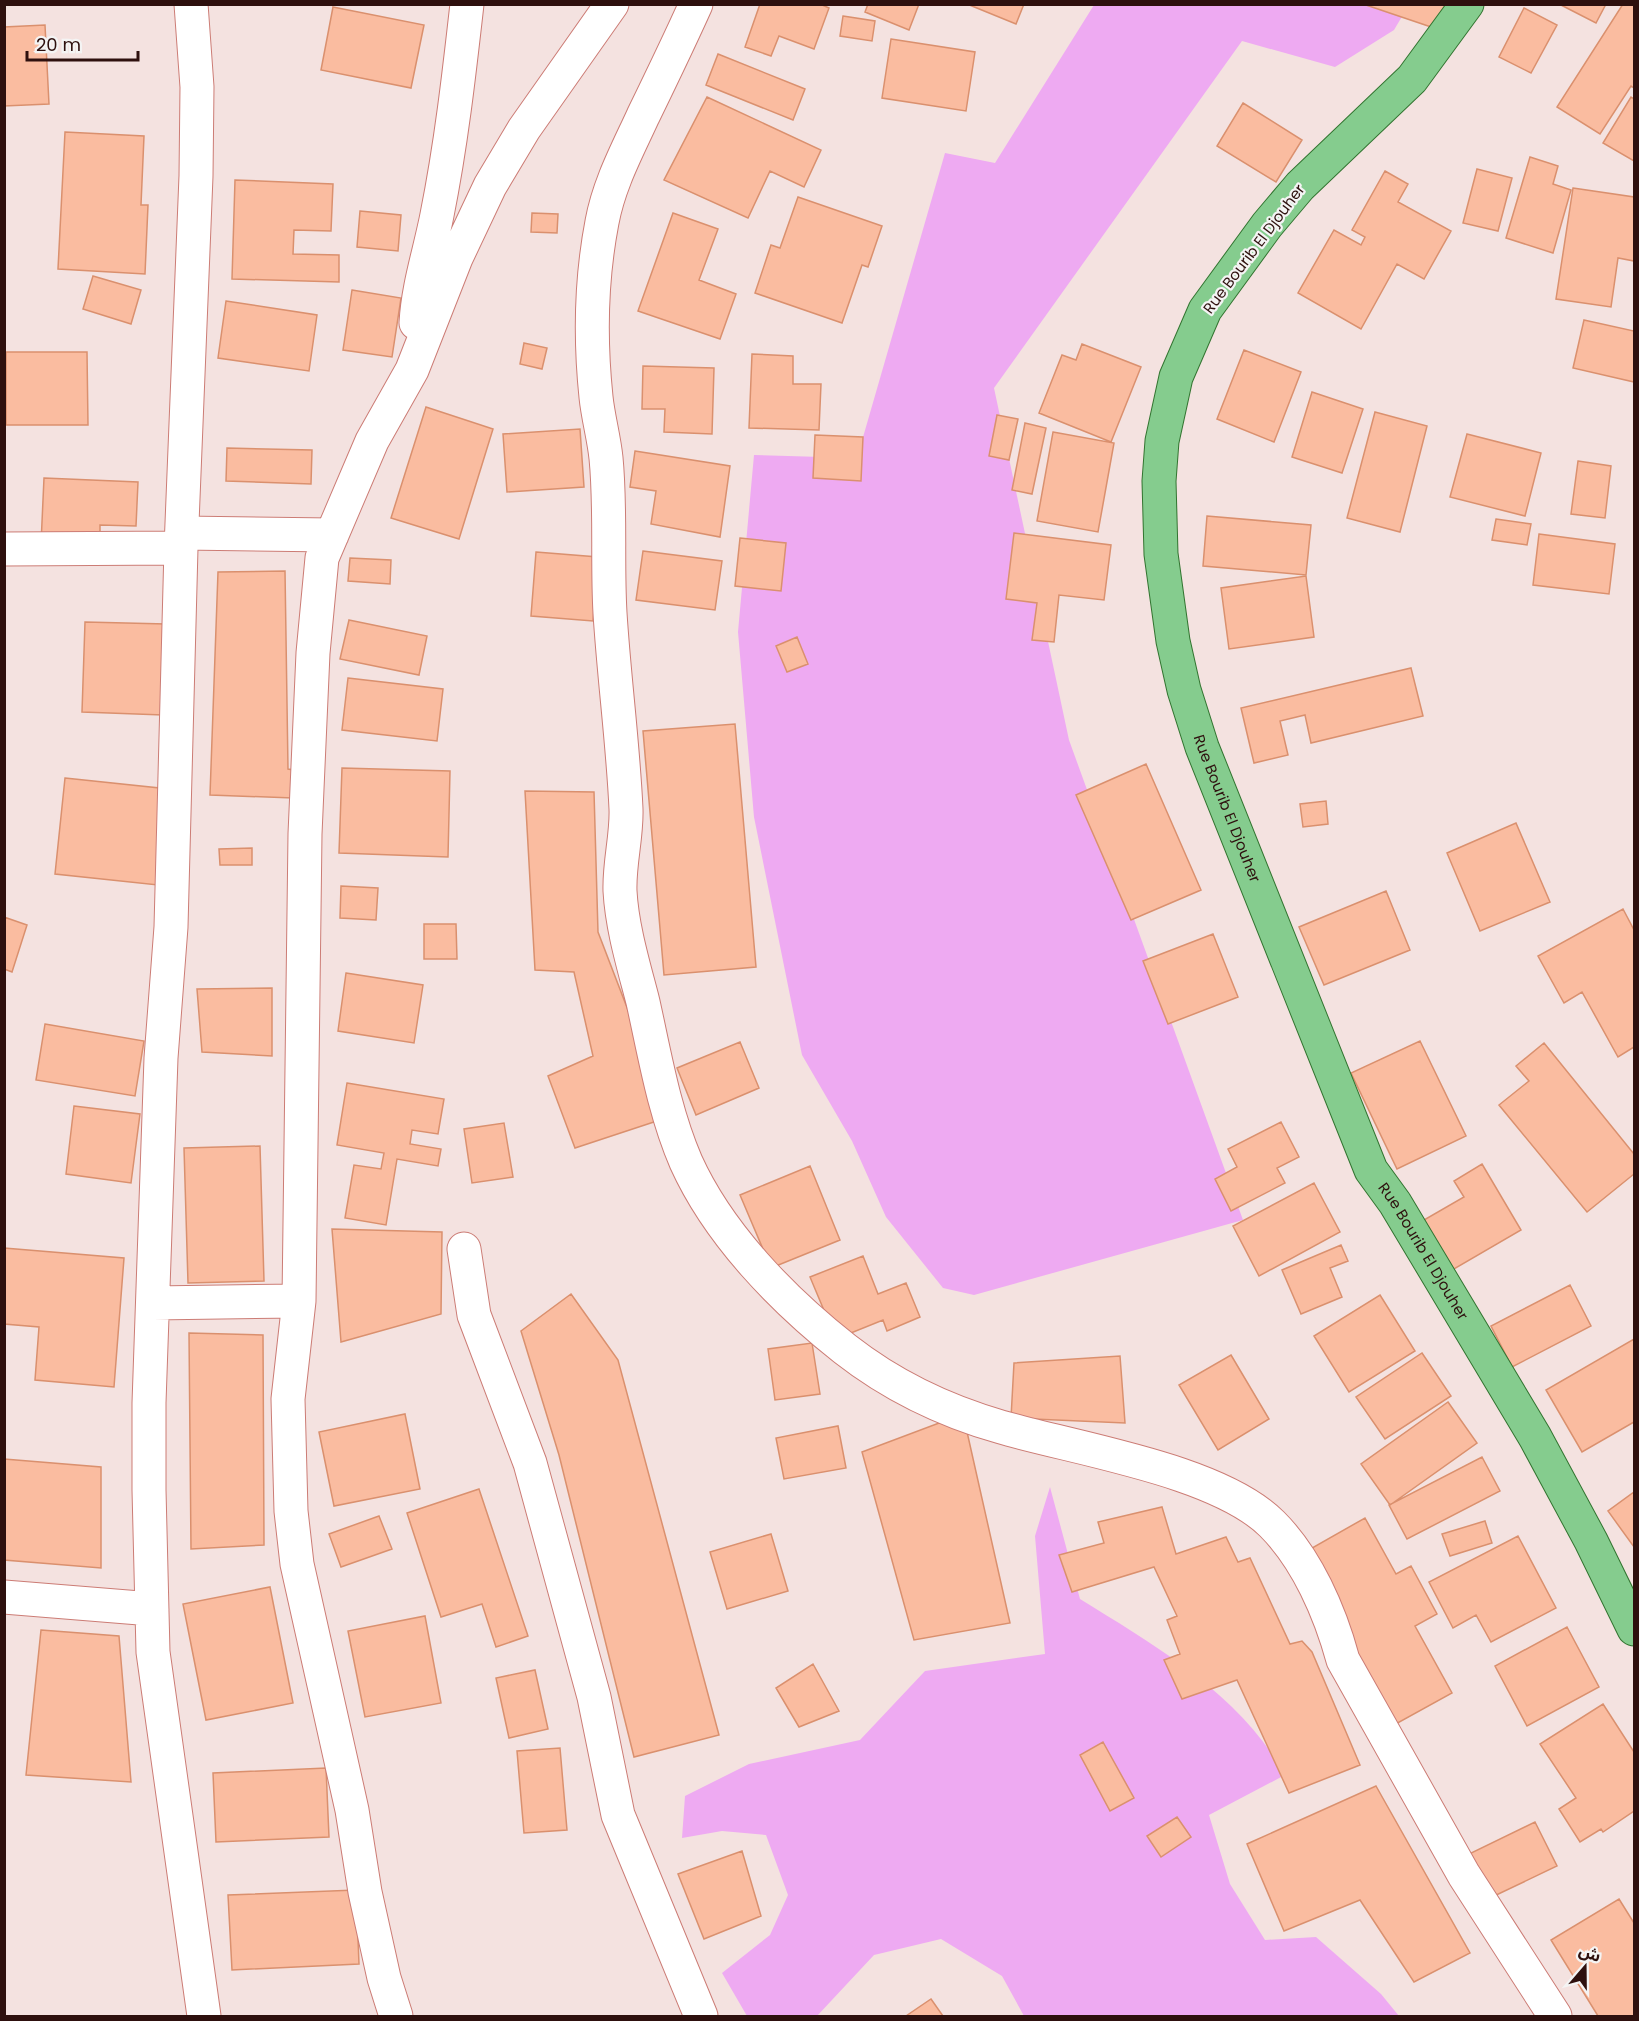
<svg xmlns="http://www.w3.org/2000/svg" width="1639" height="2021" viewBox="0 0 1639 2021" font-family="Poppins,'Noto Sans Arabic',sans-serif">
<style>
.green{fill:#eeaaf2}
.building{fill:#fabca0;stroke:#da906e;stroke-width:1.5}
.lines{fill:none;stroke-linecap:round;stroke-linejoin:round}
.minor-casing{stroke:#cc7c75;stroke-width:35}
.major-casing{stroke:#327430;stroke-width:35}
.minor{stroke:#fff;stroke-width:33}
.major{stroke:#85cc8e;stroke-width:33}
.labels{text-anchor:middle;stroke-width:4.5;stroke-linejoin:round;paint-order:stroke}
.street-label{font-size:15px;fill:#2e100e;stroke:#f4f4f4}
</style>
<rect width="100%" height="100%" fill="#f4e2e0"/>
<path class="green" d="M1404 4 1407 8 1394 30 1335 67 1242 41 994 388 1069 740 1243 1220 974 1295 943 1288 886 1217 852 1141 802 1055 754 817 738 632 754 455 857 458 945 153 995 163 1094 5Z
M1050 1487 1080 1599C1156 1646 1241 1695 1285 1775L1209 1815 1230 1884 1265 1940 1316 1937 1381 1994 1399 2016H1024L1002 1976 941 1939 874 1955 817 2016H747L722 1973 770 1935 788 1895 766 1835 722 1831 682 1838 685 1796 749 1764 860 1740 925 1671 1045 1654 1035 1536Z"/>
<path class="building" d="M760 4H820L829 8 814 49 779 36 771 56 745 47Z
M868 4H919L909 30 865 12Z
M967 4H1024L1016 24Z
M1363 4H1452L1443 31Z
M1559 4H1606L1596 23Z
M1623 4H1634V88L1631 86 1600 134 1557 107Z
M333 7 424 25 411 88 321 70Z
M1524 8 1557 25 1531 73 1499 57Z
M843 16 875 21 872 41 840 36Z
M45 25 49 104 4 106V27Z
M891 39 975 52 966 111 882 98Z
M718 54 805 89 793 120 706 85Z
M707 97 821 150 804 187 770 171 748 218 664 180Z
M1631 97 1634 99V161L1603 143Z
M1243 103 1302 140 1276 182 1217 146Z
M65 132 144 136 141 205H148L145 274 58 269Z
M1530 157 1558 166 1553 184 1571 190 1553 253 1506 238Z
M1477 169 1512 178 1498 231 1463 223Z
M1385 171 1408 184 1398 202 1451 231 1424 279 1397 264 1361 329 1298 293 1334 230 1361 245 1365 237 1352 230Z
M235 180 333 184 331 231 294 230 293 254 339 255V282L232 279Z
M1573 188 1634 197V261L1618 258 1611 307 1556 299Z
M798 197 882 226 868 267 862 265 842 323 755 293 771 245 780 248Z
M360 211 401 215 398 251 357 247Z
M532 213 558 214 557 233 531 232Z
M673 213 718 229 699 280 736 294 720 339 638 311Z
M93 276 141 290 131 324 83 309Z
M352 290 401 298 392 357 343 350Z
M226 301 317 315 309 371 218 358Z
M1584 320 1634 331V382L1573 368Z
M524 343 547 348 542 369 520 364Z
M1082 344 1141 367 1111 442 1039 413 1062 355 1076 360Z
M1244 350 1301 372 1274 442 1217 419Z
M6 352H87L88 425H6Z
M752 354 793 356V384H821L819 430 749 428Z
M643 366 714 368 712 434 664 432 665 409H642Z
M1312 392 1363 409 1342 473 1292 457Z
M426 407 493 429 459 539 391 518Z
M1375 412 1427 426 1400 532 1347 518Z
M997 415 1018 419 1009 460 989 456Z
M1025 423 1046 428 1032 494 1012 490Z
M580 429 584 487 507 492 503 434Z
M1053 432 1114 443 1098 532 1037 521Z
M1467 434 1541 453 1525 516 1450 497Z
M815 435 863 437 861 481 813 478Z
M227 448 312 450 311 484 226 481Z
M635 451 730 466 720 537 651 524 656 491 630 487Z
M1578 461 1611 466 1605 518 1571 514Z
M44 478 138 482 136 526 100 525V547L41 544Z
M1207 516 1311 525 1306 575 1203 566Z
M1496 519 1531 524 1527 545 1492 540Z
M1014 533 1111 545 1104 600 1059 595 1054 642 1032 640 1037 603 1006 599Z
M1539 534 1615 544 1609 594 1533 585Z
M740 538 786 543 781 591 735 586Z
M643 551 722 561 715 610 636 600Z
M536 552 598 557 593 621 531 616Z
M350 558 391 560 390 584 348 581Z
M285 571 288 769 294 770 293 798 210 795 218 572Z
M1306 576 1314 637 1229 649 1221 588Z
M349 620 427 636 419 675 340 659Z
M85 622 166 624 163 715 82 712Z
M797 637 808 664 787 672 776 646Z
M1411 668 1423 716 1311 743 1305 715 1280 721 1288 755 1254 763 1241 708Z
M348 678 443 689 437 741 342 730Z
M735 724 756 967 664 975 643 731Z
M1146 764 1201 890 1131 920 1076 795Z
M342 768 450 771 448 857 339 853Z
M65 778 169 789 158 885 55 874Z
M525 791 594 792 598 932 669 1117 575 1148 548 1076 593 1056 574 972 535 970Z
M1326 801 1328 824 1303 827 1300 804Z
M1516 823 1550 902 1480 931 1447 853Z
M252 848V865H220L219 849Z
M341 886 378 888 376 920 340 918Z
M1386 891 1410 950 1324 985 1299 927Z
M1623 909 1634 930V1047L1618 1057 1582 992 1564 1003 1538 956Z
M4 917 27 925 12 972 4 969Z
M424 924H456L457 959H424Z
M1213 934 1238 997 1168 1024 1143 961Z
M346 973 423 985 414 1043 338 1031Z
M272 988V1056L202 1052 197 989Z
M45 1024 144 1041 135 1096 36 1080Z
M1420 1041 1466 1136 1397 1169 1351 1073Z
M740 1042 759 1088 696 1115 677 1068Z
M1544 1043 1634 1154V1174L1587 1212 1499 1105 1529 1081 1516 1066Z
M347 1083 444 1099 438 1134 412 1130 410 1144 441 1149 438 1166 397 1159 386 1225 345 1218 354 1165 381 1169 384 1153 337 1145Z
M74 1106 140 1114 131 1183 66 1174Z
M1281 1122 1299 1157 1277 1168 1285 1183 1231 1211 1215 1179 1237 1167 1228 1149Z
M504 1123 513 1177 472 1183 464 1129Z
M260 1146 264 1281 188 1283 184 1148Z
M1482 1164 1521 1230 1447 1273 1417 1224 1464 1197 1454 1181Z
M810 1166 840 1240 771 1268 740 1195Z
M1314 1183 1340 1232 1259 1276 1233 1226Z
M332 1229 442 1232 441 1314 341 1342Z
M1341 1245 1348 1261 1330 1268 1342 1297 1301 1314 1282 1270Z
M4 1248 124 1258 114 1387 35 1380 39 1327 4 1324Z
M863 1256 878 1294 906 1283 920 1317 887 1331 883 1320 836 1339 810 1277Z
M1570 1285 1591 1326 1512 1367 1491 1326Z
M571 1294 618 1360 719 1735 634 1757 559 1455 521 1331Z
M1380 1295 1415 1351 1349 1392 1314 1336Z
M189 1333 263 1335 264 1545 191 1549Z
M1634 1339V1422L1582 1452 1546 1390Z
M812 1343 820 1394 775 1400 768 1349Z
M1422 1353 1451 1396 1385 1439 1356 1397Z
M1231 1355 1269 1419 1218 1450 1179 1385Z
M1120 1356 1125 1423 1011 1418 1014 1363Z
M1448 1402 1477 1443 1390 1505 1361 1464Z
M405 1414 420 1489 334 1506 319 1432Z
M963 1414 1010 1623 914 1640 862 1452Z
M838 1426 846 1468 784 1479 776 1438Z
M1482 1457 1500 1491 1407 1539 1389 1505Z
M4 1459 101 1467V1568L4 1560Z
M479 1489 528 1636 496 1647 482 1604 441 1617 407 1513Z
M1634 1492V1547L1608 1511Z
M1162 1507 1176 1554 1226 1537 1238 1562 1250 1558 1290 1644 1302 1641 1312 1652 1360 1765 1289 1793 1237 1680 1182 1699 1164 1660 1180 1654 1167 1620 1177 1616 1154 1567 1072 1592 1059 1555 1104 1543 1098 1522Z
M379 1516 392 1549 341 1567 329 1534Z
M1365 1518 1396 1574 1411 1566 1437 1614 1415 1626 1452 1693 1394 1725 1305 1552Z
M1485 1521 1492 1543 1450 1556 1442 1534Z
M771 1534 788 1591 727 1609 710 1552Z
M1518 1536 1556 1608 1491 1642 1476 1615 1453 1628 1429 1582Z
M270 1587 293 1703 206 1720 183 1604Z
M425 1616 441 1703 365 1717 348 1631Z
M1567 1627 1599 1687 1527 1726 1495 1666Z
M41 1630 119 1636 131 1782 26 1775Z
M813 1664 839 1711 799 1727 776 1688Z
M535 1670 548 1729 509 1738 496 1678Z
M1603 1704 1634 1752V1811L1603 1832 1601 1829 1580 1842 1559 1809 1576 1798 1540 1744Z
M1103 1742 1134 1798 1110 1811 1080 1755Z
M560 1748 567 1830 524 1833 517 1751Z
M326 1768 329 1837 216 1842 213 1773Z
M1376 1786 1470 1953 1414 1982 1360 1900 1284 1931 1247 1844Z
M1177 1817 1191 1837 1161 1857 1147 1836Z
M1535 1822 1557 1866 1490 1898 1469 1854Z
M742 1851 761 1916 704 1939 678 1874Z
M356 1890 359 1964 232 1970 228 1895Z
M1619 1899 1634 1923V2016H1598L1551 1940Z
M931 1999 943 2016H906Z"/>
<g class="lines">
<g class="minor-casing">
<path id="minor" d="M191 4 197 87 196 176 181 548 171 927 161 1058 149 1403V1490L153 1652 204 2016
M696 4C679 42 661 79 643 116 627 151 609 184 602 222 591 279 590 339 596 397 598 417 604 438 606 458 611 509 607 562 610 613 614 678 623 743 626 809 627 836 619 863 620 891 622 928 634 967 643 1002 655 1056 664 1111 686 1162 719 1235 783 1300 845 1349 891 1385 945 1411 1001 1427 1076 1449 1218 1470 1272 1524 1307 1559 1330 1612 1343 1660L1464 1875 1555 2016
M416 323C418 286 430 251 437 215 451 145 459 75 467 4
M182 533 332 535
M4 549 181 548
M464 1249 474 1315 530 1463 594 1697 618 1815 701 2016
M153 1303 299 1301
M4 1597 152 1609
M396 2016 384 1978 365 1892 352 1810 297 1564 291 1511 288 1399 299 1301 305 834 313 653 322 558 372 441 412 370 456 258 490 186 524 129 612 4"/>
</g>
<g class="major-casing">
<g id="major">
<path id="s1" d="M1467 4 1412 79 1300 186 1267 225 1205 310 1176 377 1162 441 1159 481 1161 554 1173 641 1184 690 1202 747 1371 1170 1395 1203 1535 1437 1591 1541 1634 1629"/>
</g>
</g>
<use href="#minor" class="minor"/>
<use href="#major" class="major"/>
</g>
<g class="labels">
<g class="street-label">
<text transform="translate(1254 249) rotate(-53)" y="5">Rue Bourib El Djouher</text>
<text dy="5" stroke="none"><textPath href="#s1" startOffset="920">Rue Bourib El Djouher</textPath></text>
<text dy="5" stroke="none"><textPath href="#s1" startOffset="1406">Rue Bourib El Djouher</textPath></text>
</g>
</g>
<rect width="1639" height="2021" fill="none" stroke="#2e100e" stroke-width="12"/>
<g transform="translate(1585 1967) rotate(20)" stroke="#f4f4f4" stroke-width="4.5" paint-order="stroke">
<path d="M0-4.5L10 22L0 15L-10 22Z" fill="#2e100e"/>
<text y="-9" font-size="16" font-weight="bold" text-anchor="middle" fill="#2e100e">ش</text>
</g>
<path d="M27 51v9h111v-9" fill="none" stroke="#2e100e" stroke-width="3"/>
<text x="36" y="51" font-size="18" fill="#2e100e" stroke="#f4f4f4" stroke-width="4.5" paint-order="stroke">20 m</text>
</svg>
